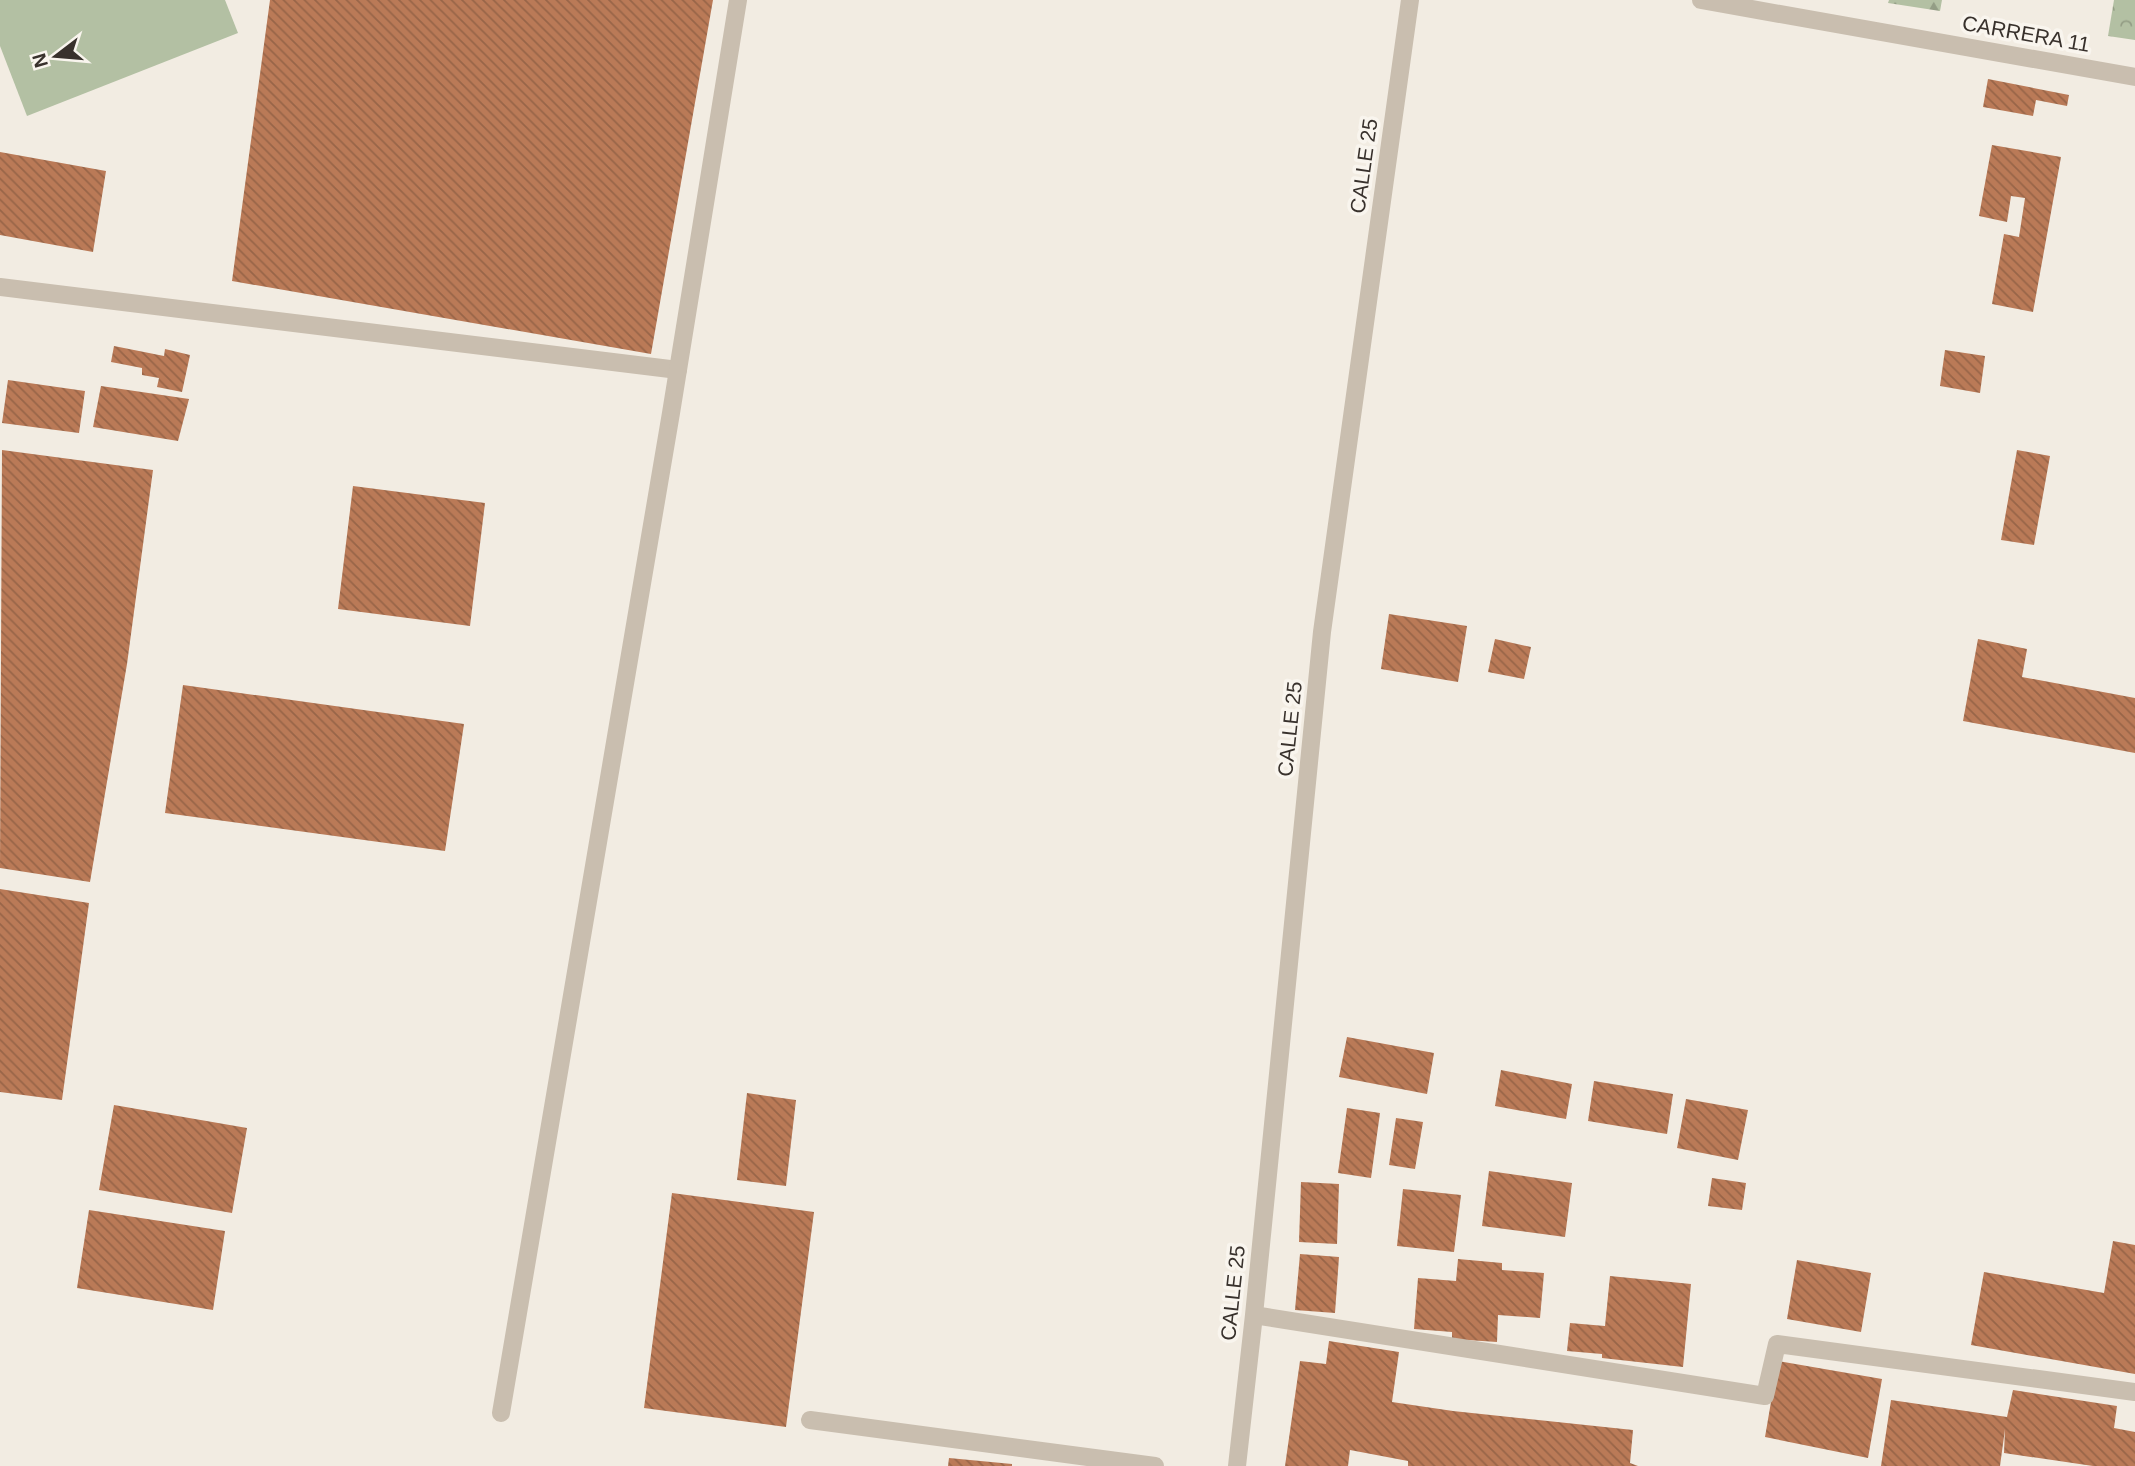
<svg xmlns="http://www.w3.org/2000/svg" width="2135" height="1466" viewBox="0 0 2135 1466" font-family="Arial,sans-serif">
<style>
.forest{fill:url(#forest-firs)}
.park{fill:url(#park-crowns)}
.pitch{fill:#b3c0a3}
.building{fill:url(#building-back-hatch)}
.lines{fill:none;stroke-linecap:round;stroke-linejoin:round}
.service{stroke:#c9beaf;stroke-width:18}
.minor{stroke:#c9beaf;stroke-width:18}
.labels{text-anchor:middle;stroke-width:7;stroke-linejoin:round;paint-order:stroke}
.street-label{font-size:21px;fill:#38312c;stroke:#f9f5ee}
</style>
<defs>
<pattern id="forest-firs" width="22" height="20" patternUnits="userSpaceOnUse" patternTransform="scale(1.75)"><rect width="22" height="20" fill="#b3c0a3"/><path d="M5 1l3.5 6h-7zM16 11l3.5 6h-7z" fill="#939d85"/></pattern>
<pattern id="park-crowns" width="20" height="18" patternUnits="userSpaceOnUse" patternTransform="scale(1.75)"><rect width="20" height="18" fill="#b3c0a3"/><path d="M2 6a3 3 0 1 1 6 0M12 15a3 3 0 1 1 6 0" fill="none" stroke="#939d85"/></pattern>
<pattern id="building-back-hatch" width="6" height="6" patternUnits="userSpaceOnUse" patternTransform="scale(1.75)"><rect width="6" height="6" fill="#ba7a57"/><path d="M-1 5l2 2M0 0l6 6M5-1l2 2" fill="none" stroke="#986548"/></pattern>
</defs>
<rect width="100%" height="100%" fill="#f2ece2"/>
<path class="forest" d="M1889 0H1942L1940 11 1888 3Z"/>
<path class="park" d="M2114 0H2135V40L2108 36Z"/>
<path class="pitch" d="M0 0H225L238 33 27 116 0 46Z"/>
<path class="building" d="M270 0H713L651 354 232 281Z
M1988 79 2069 95 2067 106 2036 100 2033 116 1983 107Z
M1992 145 2061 157 2033 312 1992 304 2004 234 2019 237 2025 198 2011 196 2007 222 1979 216Z
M0 152 106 171 93 252 0 235Z
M114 346 164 356 165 349 190 355 182 392 157 387 159 378 142 375V368L111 362Z
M1945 350 1985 356 1980 393 1940 386Z
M8 380 85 391 79 433 2 423Z
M101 386 189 399 178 441 93 427Z
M2 450 153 470 127 664 90 882 0 868Z
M2017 450 2050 456 2034 545 2001 540Z
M353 486 485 503 470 626 338 609Z
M1389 614 1467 626 1458 682 1381 669Z
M1495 639 1531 647 1524 679 1488 672Z
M1978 639 2027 649 2022 677 2135 698V753L1963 721Z
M183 685 464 724 445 851 165 813Z
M0 889 89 903 62 1100 0 1092Z
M1347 1037 1434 1053 1427 1094 1339 1077Z
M1501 1070 1572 1084 1566 1119 1495 1106Z
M1594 1081 1673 1094 1667 1134 1588 1121Z
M747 1093 796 1100 786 1186 737 1180Z
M1686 1099 1748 1110 1738 1160 1677 1148Z
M114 1105 247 1128 232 1213 99 1190Z
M1347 1108 1380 1113 1371 1178 1338 1173Z
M1396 1118 1423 1122 1415 1169 1389 1165Z
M1489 1171 1572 1183 1565 1237 1482 1226Z
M1712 1178 1746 1183 1742 1210 1708 1206Z
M1301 1182 1339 1184 1337 1244 1299 1242Z
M1403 1189 1461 1195 1454 1252 1397 1246Z
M672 1193 814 1212 786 1427 644 1408Z
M89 1210 225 1231 213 1310 77 1288Z
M2113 1241 2135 1245V1374L1971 1345 1984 1272 2104 1293Z
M1300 1254 1339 1257 1335 1313 1295 1310Z
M1458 1259 1502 1263V1270L1544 1273 1540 1318 1498 1315 1497 1342 1452 1339V1332L1414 1329 1418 1278 1456 1281Z
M1797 1260 1871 1273 1861 1332 1787 1319Z
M1610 1276 1691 1284 1683 1367 1602 1358V1354L1567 1351 1570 1323 1605 1326Z
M1329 1341 1399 1352 1392 1402 1453 1411 1633 1430 1630 1463 1638 1466H1408V1461L1350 1450 1348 1466H1285L1300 1361 1326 1364Z
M1778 1361 1882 1379 1868 1458 1765 1437Z
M2013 1390 2117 1406 2114 1428 2135 1432V1466H2093L2004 1453 2005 1429 2000 1466H1881L1891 1400 2007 1417Z
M949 1458 1012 1464V1466H948Z"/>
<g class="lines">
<path class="service" d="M0 287 678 370"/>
<path class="minor" d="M1701 0 2135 77
M1254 1315 1765 1396 1777 1344 2135 1392
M501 1413 671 413 738 0
M810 1420 1155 1466
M1237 1466 1254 1315 1322 632 1410 0"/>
</g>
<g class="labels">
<g class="street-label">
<text transform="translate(2026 34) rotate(10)" y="7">CARRERA 11</text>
<text transform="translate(1364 166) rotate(-82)" y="7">CALLE 25</text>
<text transform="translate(1290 729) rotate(-84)" y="7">CALLE 25</text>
<text transform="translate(1233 1293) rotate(-84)" y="7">CALLE 25</text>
</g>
</g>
<g transform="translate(56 56) rotate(254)" stroke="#f9f5ee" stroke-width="5" paint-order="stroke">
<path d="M0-5L12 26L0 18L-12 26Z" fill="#38312c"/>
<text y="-10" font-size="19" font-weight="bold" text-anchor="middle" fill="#38312c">N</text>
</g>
</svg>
